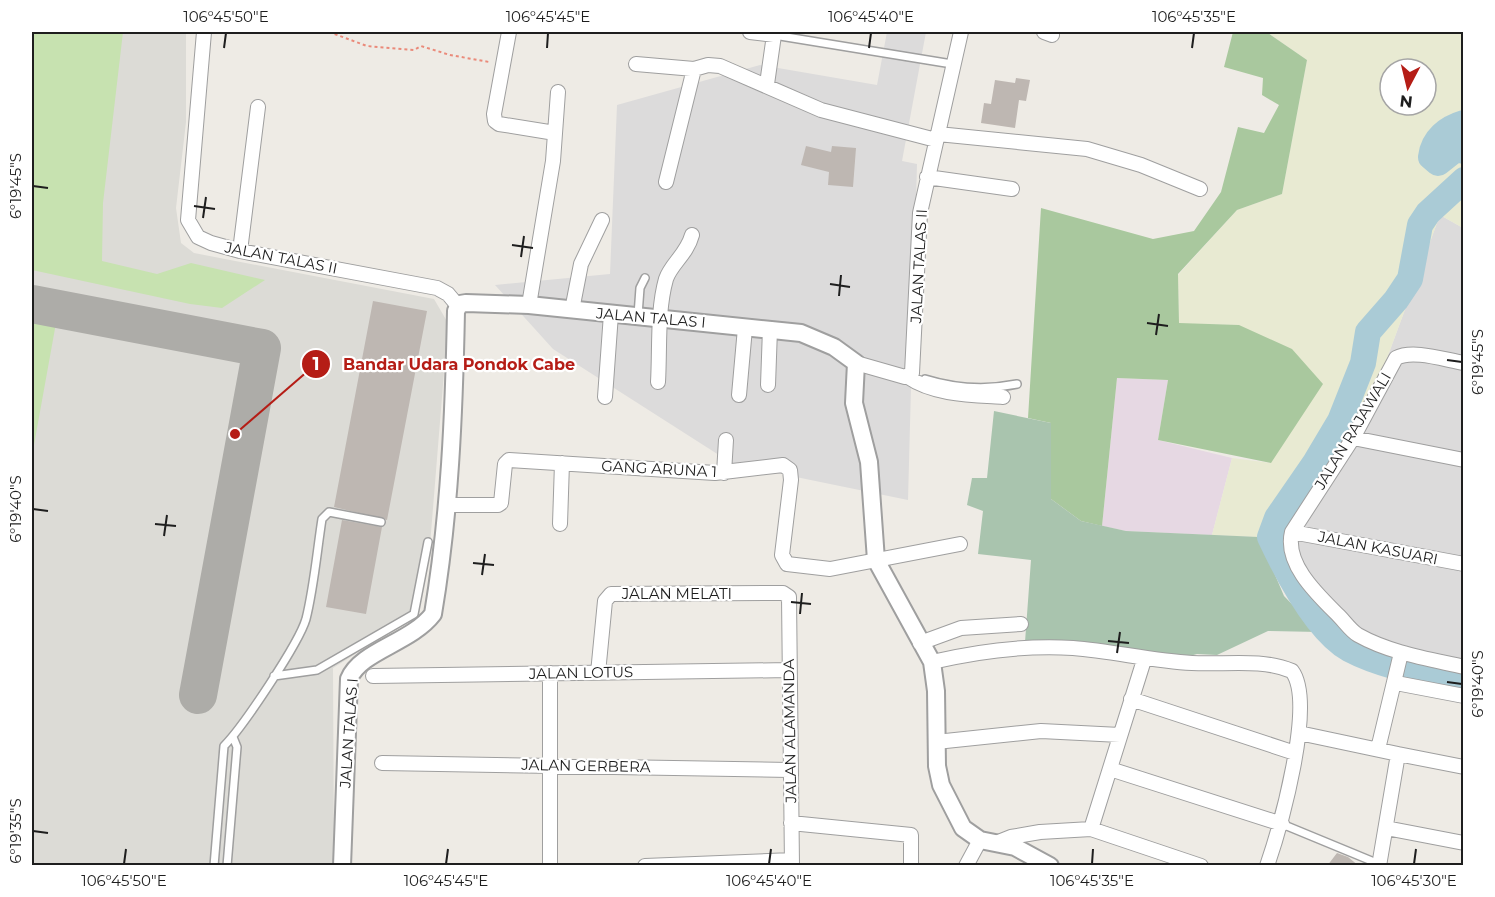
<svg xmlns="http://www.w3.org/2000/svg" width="1495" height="897" viewBox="0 0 1495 897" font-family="Montserrat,sans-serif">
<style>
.residential{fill:#dcdbdb}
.industrial{fill:#e6d8e3}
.airport{fill:#dcdbd6}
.farmland{fill:#e8ead2;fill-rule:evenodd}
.grass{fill:#c7e2b0}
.forest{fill:#a9c89e}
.cemetery{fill:#a9c4ae}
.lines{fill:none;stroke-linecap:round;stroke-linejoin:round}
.river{stroke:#aacbd6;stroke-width:26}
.taxiway{stroke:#adaca8;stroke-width:38}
.building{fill:#beb7b2}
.service-casing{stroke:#9f9f9f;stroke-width:10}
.minor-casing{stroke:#9f9f9f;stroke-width:16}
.tertiary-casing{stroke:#9f9f9f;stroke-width:20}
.path{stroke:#ea8a7a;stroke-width:2;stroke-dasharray:3 3;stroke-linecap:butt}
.service{stroke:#fff;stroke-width:7}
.minor{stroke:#fff;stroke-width:14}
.tertiary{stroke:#fff;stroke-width:16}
.ticks{fill:none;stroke:#1e1e1e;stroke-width:2}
.labels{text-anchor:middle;stroke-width:4.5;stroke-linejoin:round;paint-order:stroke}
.street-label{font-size:15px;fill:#1e1e1e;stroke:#fff}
.leader{fill:none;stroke:#b51d16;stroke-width:2}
.callout-dot{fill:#b51d16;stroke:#fff;stroke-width:2}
.mark-label{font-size:18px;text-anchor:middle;font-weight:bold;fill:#fff}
.callout-label{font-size:16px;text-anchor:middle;font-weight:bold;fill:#b51d16;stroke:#fff;stroke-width:4.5;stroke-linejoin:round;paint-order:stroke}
.neatline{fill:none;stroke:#1e1e1e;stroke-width:2}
.ticks-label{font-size:15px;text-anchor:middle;fill:#1e1e1e}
</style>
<rect width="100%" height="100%" fill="#eeebe5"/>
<path class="residential" d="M887 32H926L902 161 917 164 908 500 733 464 553 349 495 285 610 274 617 105 760 65 877 85Z
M1440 215 1463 228V675L1393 660 1356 643 1306 584 1293 548 1294 525 1376 388Z"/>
<path class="industrial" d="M1117 378 1168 380 1158 440 1232 458 1212 535 1126 531 1102 526Z"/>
<path class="airport" d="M32 32H186V122L176 208 181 243 194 253 434 299 448 323 430 545 418 615 333 668 334 865H32Z"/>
<path class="farmland" d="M1261 32H1463V228L1440 215 1376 388 1294 525 1259 537 1212 535 1232 458 1271 463 1239 325 1179 324 1178 275 1237 210 1282 194 1307 60 1268 33ZM1390 69H1426V105H1390Z"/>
<path class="grass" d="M32 32H123L103 203 102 261 157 274 191 263 265 280 222 308 190 304 32 270Z
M32 320 56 323 32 456Z"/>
<path class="forest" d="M1233 32 1268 33 1307 60 1282 194 1237 210 1178 274 1179 323 1239 325 1292 349 1323 384 1271 463 1158 440 1168 380 1117 378 1102 526 1081 521 1051 499V423L1028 418 1041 208 1153 239 1194 231 1221 192 1238 127 1264 133 1279 105 1262 95 1263 78 1224 67Z"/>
<path class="cemetery" d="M994 411 1051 423V499L1081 521 1126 531 1259 537 1284 596 1319 632 1268 631 1217 655 1197 654 1186 657 1025 642 1031 560 978 554 983 511 967 505 972 478H987Z"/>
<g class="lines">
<path class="river" d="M1464 123C1447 128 1433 139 1431 157L1438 163 1457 148 1464 151
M1464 180 1428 213 1420 225 1410 279 1396 300 1368 332 1363 363 1340 421 1315 463 1277 518 1270 537C1285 569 1317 631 1349 649 1383 667 1426 674 1464 682"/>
<path class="taxiway" d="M32 304 262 348 198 695"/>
</g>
<path class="building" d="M1016 78 1030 80 1026 101 1019 100 1015 128 981 123 984 103 991 104 995 80 1015 83Z
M806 146 831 152 832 146 856 148 853 187 828 185 829 172 801 165Z
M373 301 427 311 387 520 334 507Z
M342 520 382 527 366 614 326 607Z
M1337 853 1348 857 1359 866H1327Z"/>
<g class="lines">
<g class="service-casing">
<path id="service" d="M774 35 952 64
M638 315 640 288 645 278
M925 379C954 388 987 390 1017 384
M274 676 317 670 414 614 428 542
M1282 824 1379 864
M214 866 224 746C243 727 299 643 306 619 314 587 317 551 322 519L329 512 381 522
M227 866 237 747 233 737"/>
</g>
<g class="minor-casing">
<path id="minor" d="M204 32 188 220 198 237 211 243 240 251 437 288 448 294 458 306
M509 32 494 114 495 121 499 124 555 133
M750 32 774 35 767 84
M1044 32 1052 35
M636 64 694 69 708 65 720 66 821 110 936 140
M938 134 1087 149 1141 165 1200 189
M927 177 1012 189
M666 182 694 69
M240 251 258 107
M529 305 553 161 558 92
M572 310 581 264 602 220
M856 363 905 377 912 373 920 213 961 32
M1464 363C1445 360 1413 349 1396 358L1353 438 1292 532C1284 564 1318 595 1339 616 1345 622 1351 631 1358 635 1390 653 1429 659 1464 667
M908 377C934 395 972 395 1003 397
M658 382C660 349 657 311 666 279 671 264 687 254 692 235
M768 385 770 329
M739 395 745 328
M605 397 611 314
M1353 438 1464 460
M724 473 726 440
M448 505H498L501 503 505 464 509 460 715 473 783 465 790 470 791 480 782 555 787 564 830 569 960 544
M560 524 562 463
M1292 532 1464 564
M920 643 961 628 1021 624
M932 662C979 651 1025 645 1073 648 1113 651 1152 661 1192 663 1224 665 1261 658 1292 671 1316 703 1280 828 1267 866
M598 673 605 601 611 594 783 593 789 597 792 866
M373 676 788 670
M1396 683 1464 696
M1131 699 1295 753
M1299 733 1398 754 1379 866
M936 742 1041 731 1120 735
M1378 749 1401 653
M1398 754 1464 767
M382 763 790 770
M1110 769 1282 824
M791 823 911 835V866
M1386 828 1464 843
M1091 829 1144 660
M996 843 1011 837 1040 832 1091 829 1201 866
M550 866V673
M645 866 792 860
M966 866 980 840"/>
</g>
<g class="tertiary-casing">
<path id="tertiary" d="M342 866 349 679C360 651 411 643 433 614 450 513 454 413 456 311L460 304 466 303 529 305 801 333 834 347 856 363 854 403 869 462 876 560 932 662 936 691 937 766 941 785 963 828 980 840 1015 847 1050 866"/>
</g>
<path class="path" d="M329 32 367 46 414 50 421 46 450 55 489 62"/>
<use href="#service" class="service"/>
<use href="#minor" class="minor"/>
<use href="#tertiary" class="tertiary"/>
</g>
<path class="ticks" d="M224 48 226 33M547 48 548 33M869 48 871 33M1192 48 1194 33M33 186 48 188M194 206 215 209M203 218 206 197M512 245 533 248M521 257 524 236M830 284 850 287M839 296 841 275M1147 323 1168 326M1156 335 1159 314M1447 360 1462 362M33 509 48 511M155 524 176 526M164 536 167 515M473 563 494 565M482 575 485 554M791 602 811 604M800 614 802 593M1108 641 1129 643M1117 653 1120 632M1447 682 1462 684M33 831 48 833M124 864 126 849M446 864 448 849M769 864 771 849M1092 864 1093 849M1414 864 1416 849"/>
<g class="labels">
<g class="street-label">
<text transform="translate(281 258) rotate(11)" y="5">JALAN TALAS II</text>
<text transform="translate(919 266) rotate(-87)" y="5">JALAN TALAS II</text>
<text transform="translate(651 318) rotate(5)" y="5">JALAN TALAS I</text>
<text transform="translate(1353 431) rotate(-59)" y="5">JALAN RAJAWALI</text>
<text transform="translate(659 469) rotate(3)" y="5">GANG ARUNA 1</text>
<text transform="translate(1378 548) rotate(11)" y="5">JALAN KASUARI</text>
<text x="677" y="599">JALAN MELATI</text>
<text transform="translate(581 673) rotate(-1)" y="5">JALAN LOTUS</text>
<text transform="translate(790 731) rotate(-91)" y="5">JALAN ALAMANDA</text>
<text transform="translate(349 733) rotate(-86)" y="5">JALAN TALAS I</text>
<text transform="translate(586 766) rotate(1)" y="5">JALAN GERBERA</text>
</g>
</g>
<path class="leader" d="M235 434L316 364"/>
<g class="callout-dot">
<circle cx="235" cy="434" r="6"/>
<circle cx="316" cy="364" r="15"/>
</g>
<g class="mark-label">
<text x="316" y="370">1</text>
</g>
<g class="callout-label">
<text x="459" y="370">Bandar Udara Pondok Cabe</text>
</g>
<rect width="1495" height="897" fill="none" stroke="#ffffff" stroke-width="66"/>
<g transform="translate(1408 87) rotate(187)"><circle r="28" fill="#ffffff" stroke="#a5a5a5" stroke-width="1.5"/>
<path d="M0-4.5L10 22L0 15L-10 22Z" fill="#b51d16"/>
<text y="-9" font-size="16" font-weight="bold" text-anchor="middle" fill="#1e1e1e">N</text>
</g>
<rect x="33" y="33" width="1429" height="831" class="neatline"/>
<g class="ticks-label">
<text x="226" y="22">106°45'50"E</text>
<text x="548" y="22">106°45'45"E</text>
<text x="871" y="22">106°45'40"E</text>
<text x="1194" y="22">106°45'35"E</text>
<text transform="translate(16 186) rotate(-90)" y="5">6°19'45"S</text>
<text transform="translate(1478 362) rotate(-90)" y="5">6°19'45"S</text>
<text transform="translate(16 509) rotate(-90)" y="5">6°19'40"S</text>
<text transform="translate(1478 684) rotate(-90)" y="5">6°19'40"S</text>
<text transform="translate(16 831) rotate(-90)" y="5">6°19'35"S</text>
<text x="124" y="886">106°45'50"E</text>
<text x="446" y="886">106°45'45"E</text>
<text x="769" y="886">106°45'40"E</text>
<text x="1092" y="886">106°45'35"E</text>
<text x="1414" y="886">106°45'30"E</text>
</g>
</svg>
